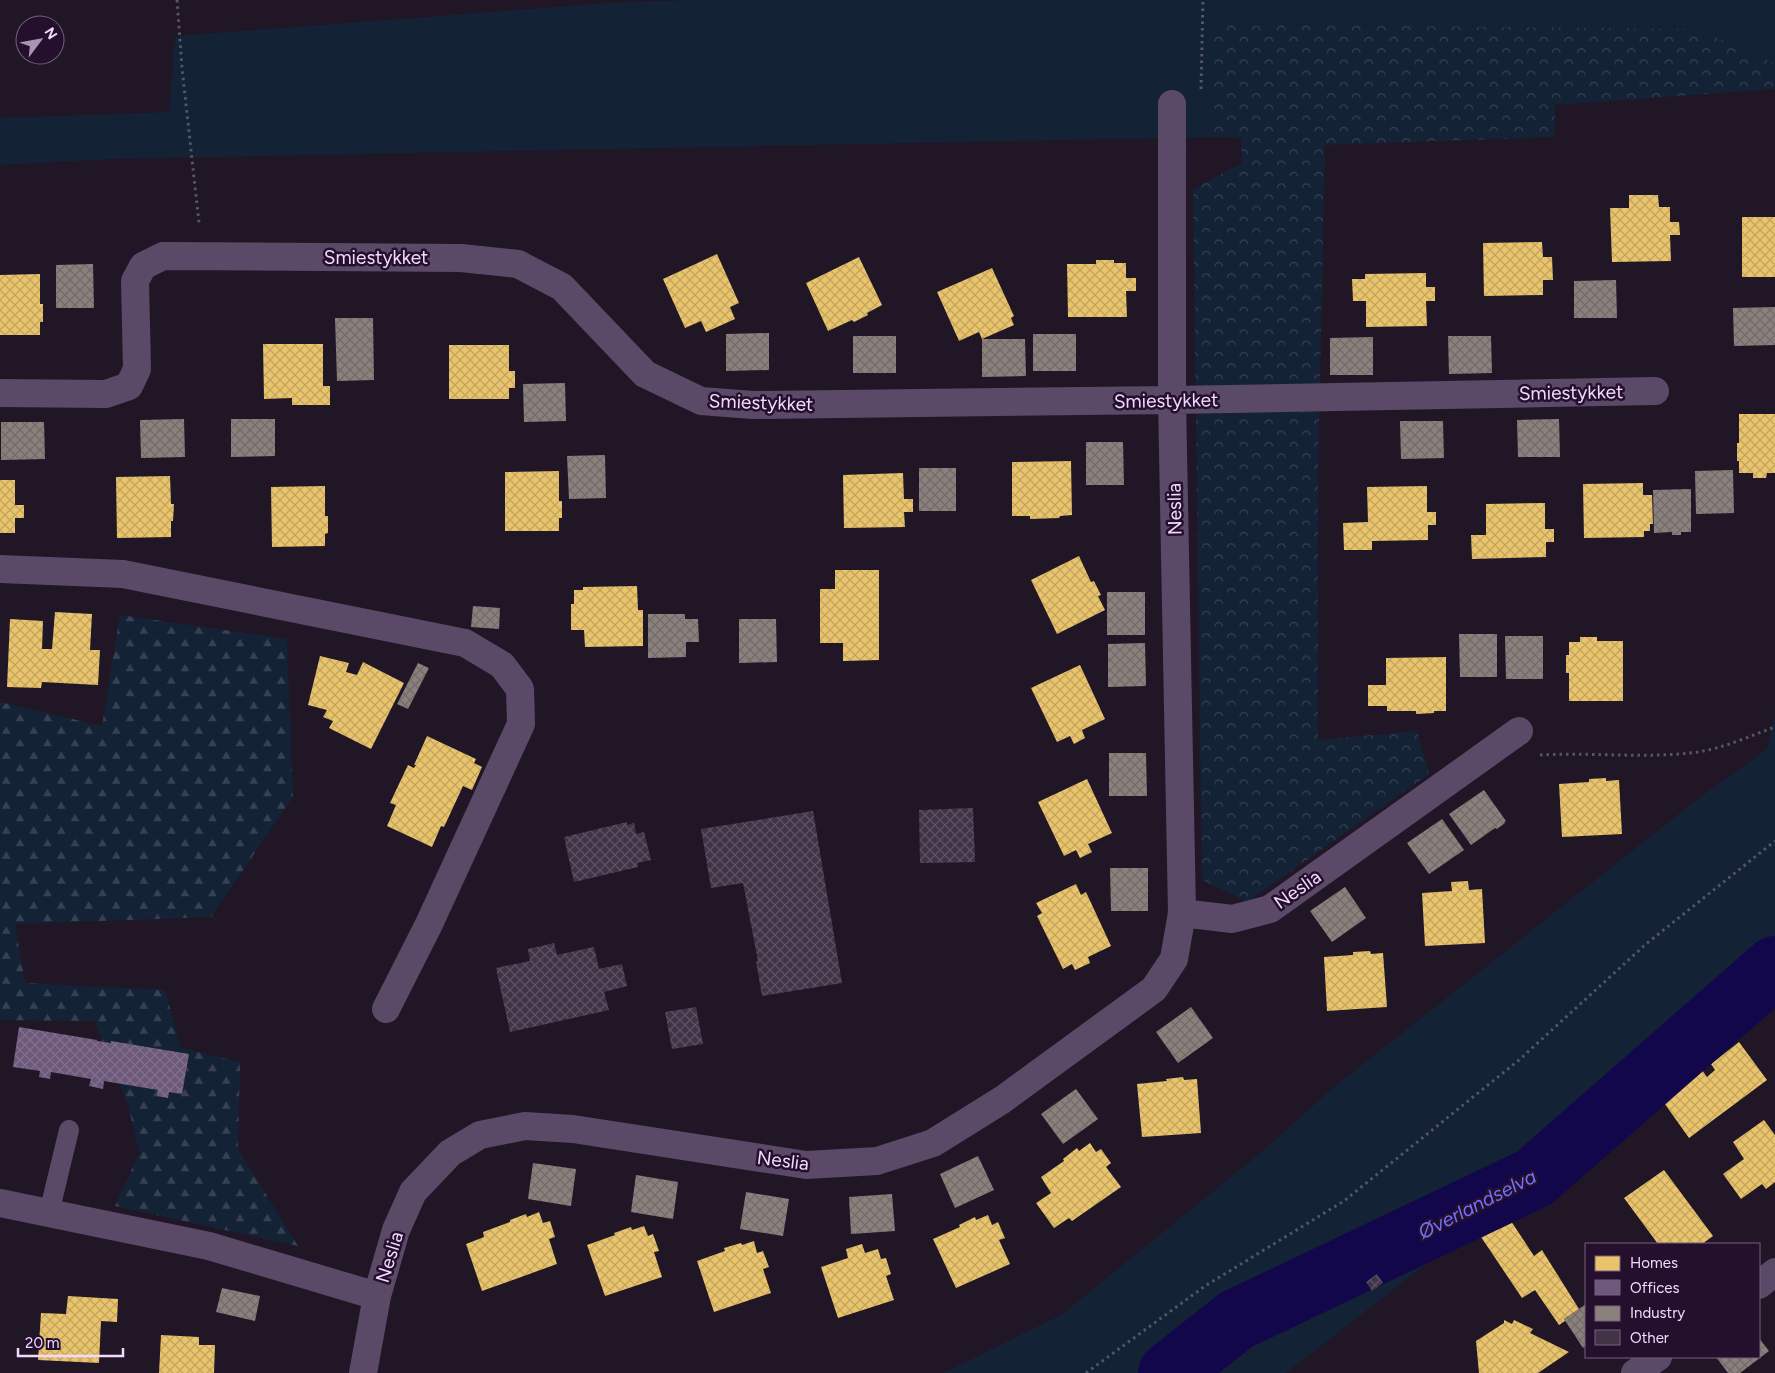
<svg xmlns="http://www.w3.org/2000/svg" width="1775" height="1373" viewBox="0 0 1775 1373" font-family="Figtree,sans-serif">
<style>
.grass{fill:#132235}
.forest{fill:url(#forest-firs)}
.park{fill:url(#park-crowns)}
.homes{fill:url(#homes-cross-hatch)}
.offices{fill:url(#offices-cross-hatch)}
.industry{fill:url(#industry-cross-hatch)}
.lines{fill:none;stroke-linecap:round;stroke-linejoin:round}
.river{stroke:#13074b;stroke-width:62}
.building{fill:url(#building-cross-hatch)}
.path{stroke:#57546d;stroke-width:3;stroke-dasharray:2.5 4;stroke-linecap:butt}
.service{stroke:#5b4a67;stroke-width:20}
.minor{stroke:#5b4a67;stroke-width:28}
.labels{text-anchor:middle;stroke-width:5;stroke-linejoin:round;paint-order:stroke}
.street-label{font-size:19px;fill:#f2daff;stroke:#240f2d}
.water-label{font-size:20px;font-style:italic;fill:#7071ff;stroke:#240f2d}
</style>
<defs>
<pattern id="forest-firs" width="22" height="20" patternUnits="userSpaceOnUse" patternTransform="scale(1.25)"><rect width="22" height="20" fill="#132235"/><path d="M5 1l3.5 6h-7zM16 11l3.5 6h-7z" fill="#364253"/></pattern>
<pattern id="park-crowns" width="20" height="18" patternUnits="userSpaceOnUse" patternTransform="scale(1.25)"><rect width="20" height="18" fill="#132235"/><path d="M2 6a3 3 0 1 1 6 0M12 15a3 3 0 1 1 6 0" fill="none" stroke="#364253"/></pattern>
<pattern id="homes-cross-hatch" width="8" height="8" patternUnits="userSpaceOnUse" patternTransform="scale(1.25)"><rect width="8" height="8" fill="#e9c46a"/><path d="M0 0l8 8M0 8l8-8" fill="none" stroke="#c1a362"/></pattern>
<pattern id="offices-cross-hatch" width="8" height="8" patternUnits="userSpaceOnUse" patternTransform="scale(1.25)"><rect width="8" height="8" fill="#6d597a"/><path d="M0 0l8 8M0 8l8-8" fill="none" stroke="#82708e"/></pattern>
<pattern id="industry-cross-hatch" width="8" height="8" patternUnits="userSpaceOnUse" patternTransform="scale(1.25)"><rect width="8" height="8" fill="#8a817c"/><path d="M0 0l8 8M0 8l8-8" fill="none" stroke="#736b6b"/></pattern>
<pattern id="building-cross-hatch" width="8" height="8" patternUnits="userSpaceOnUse" patternTransform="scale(1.25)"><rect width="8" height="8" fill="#423447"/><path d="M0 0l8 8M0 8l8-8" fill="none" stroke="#5e5163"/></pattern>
</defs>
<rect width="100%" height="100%" fill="#211626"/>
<path class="grass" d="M690 0H1775V64L1697 29 1213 24 1212 137 113 159 0 165V118L169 112 175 36 621 2Z
M1775 715V993L1286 1373H943L1061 1315 1265 1149 1334 1087 1695 801 1767 749Z"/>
<path class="forest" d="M120 615 287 639 293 797 211 917 15 924 25 983 165 990 181 1048 240 1062 238 1149 298 1246 115 1206 139 1153 128 1105 94 1021 0 1020V702L102 726Z"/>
<path class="park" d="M1212 24 1698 29 1775 64V89L1555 105 1554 137 1325 145 1318 470V740L1417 731 1429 774 1247 902 1202 880 1193 189 1242 163 1241 138 1212 137Z"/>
<path class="homes" d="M1629 195H1658L1659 207H1670V222H1679L1680 235H1670L1671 261 1612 262 1610 208H1629Z
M1742 217H1775V277H1742Z
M1542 242 1543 257H1552L1553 280H1543V295L1484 296 1483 243Z
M717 254 739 303 730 307 735 319 706 332 701 321 685 328 663 279Z
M859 257 882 305 867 313 868 315 854 322 852 320 828 331 806 283Z
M1096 260H1114V263H1126V278H1136V291H1126L1127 317H1068L1067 264H1096Z
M992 268 1014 316 1011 318 1014 325 982 339 979 332 959 341 937 292Z
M1426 273V287H1435V301H1426L1427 326 1366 327V301H1353L1352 279H1365V274Z
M40 274V304H43V322H40V335H0V275Z
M263 344H323V386H330V405H292V398L264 399Z
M449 345H509V371H515V388H509V399H449Z
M1739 414H1775V473H1767L1766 478H1753V473H1739V461H1737V443H1739Z
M1071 461 1072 515 1060 516 1059 518 1030 519V516H1012V462Z
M559 471V501H562V518H559V531H505V472Z
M903 473 904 499H913V512H904L905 527 844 528 843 475Z
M170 476 171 504H174L173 521H171V537L117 538 116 477Z
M0 480H15V505H24V518H15V533H0Z
M1643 483V495H1652L1653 524H1650V531H1644V537L1584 538 1583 484Z
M325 486V516H328V533L325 534V546L272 547 271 487Z
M1427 486V512H1436V525H1428V540L1372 541V550H1344L1343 523 1368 522 1367 487Z
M1545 503V529H1554V542H1546V557L1472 559 1471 535H1486V504Z
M1079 556 1091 582 1094 581 1101 595 1098 596 1105 610 1057 634 1031 580Z
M835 570H879V660L843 661V643H820V589H835Z
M637 586 638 610H643V646L585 647 584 630H571V604H574V590H583V587Z
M55 612 92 614 90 650H100L98 685 42 682 41 688 7 687 10 619 43 621 42 649H52Z
M1580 637H1597V641H1623V701H1569V673H1566V655H1569V642H1580Z
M320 656 349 663 346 672 357 675 363 662 404 683 371 749 329 728 333 721 323 717 327 710 308 705Z
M1446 657V711H1434V713L1416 714V711H1387V706H1368V685H1386V658Z
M1080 665 1105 719 1082 730 1085 738 1074 744 1070 736 1057 742 1031 688Z
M427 736 476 759 474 763 482 767 472 790 463 786 444 827 441 826 432 847 387 826 396 805 390 803 408 765 414 768 416 765H414Z
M1606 778V781L1619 780 1622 834 1562 837 1559 784 1589 782V779Z
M1087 779 1112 833 1088 844 1092 852 1080 858 1076 850 1064 856 1038 802Z
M1468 881 1469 890 1482 889 1485 943 1425 946 1422 893 1452 891 1451 882Z
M1076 884 1081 895 1086 892 1111 946 1088 957 1090 963 1075 970 1072 964 1063 969 1037 916 1042 913 1036 903Z
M1370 951 1371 954 1383 953 1387 1007 1327 1011 1324 957 1353 955V952Z
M1739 1042 1767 1080 1689 1138 1662 1100 1702 1070 1707 1077 1715 1070 1711 1064Z
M1183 1077 1184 1080 1197 1079 1201 1133 1142 1137 1137 1084 1167 1081 1166 1079Z
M1764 1120 1775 1135V1182L1766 1189 1762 1184 1741 1199 1723 1174 1744 1159 1733 1142Z
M1090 1143 1096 1152 1101 1149 1111 1163 1106 1167 1121 1187 1072 1221 1069 1218 1054 1228 1036 1203 1051 1193 1041 1177 1064 1161 1063 1159 1077 1148 1079 1151Z
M1664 1170 1713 1236 1702 1244H1658L1624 1198Z
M539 1212 543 1223 550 1221 555 1237 549 1239 557 1264 482 1291 466 1244 484 1237 483 1232 510 1222V1220L526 1214 527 1217Z
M1505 1212 1534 1256 1542 1250 1579 1309 1564 1319 1565 1321 1559 1325 1535 1290 1522 1298 1477 1231Z
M988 1215 992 1225 998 1222 1005 1238 999 1240 1010 1264 956 1288 933 1239 960 1227 959 1225 975 1217 976 1220Z
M644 1226 648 1236 653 1234 659 1251 654 1252 662 1277 605 1296 587 1245 615 1235 614 1233 631 1227 632 1230Z
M754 1241 757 1253 763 1251 769 1267 763 1269 771 1293 714 1312 697 1261 725 1251 724 1248 741 1243 742 1245Z
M862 1244 865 1253 878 1249 881 1259 886 1258 891 1274 886 1276 894 1300 838 1318 821 1267 848 1258 846 1249Z
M68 1296 118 1299 117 1322 101 1321 99 1363 38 1360 41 1313 66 1314Z
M1504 1320 1512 1324 1514 1320 1533 1329 1530 1333 1569 1352 1538 1373H1479L1476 1341 1504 1323Z
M161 1335 199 1337V1345H215L214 1373H159Z"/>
<path class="offices" d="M19 1027 97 1040V1041L111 1043V1041L189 1054 182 1094 169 1092 168 1098 157 1096 158 1090 104 1081 103 1089 89 1086 91 1079 51 1072 50 1079 39 1077 40 1071 13 1067Z"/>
<path class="industry" d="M93 264 94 308H56V265Z
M1616 280 1617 318H1574V281Z
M1775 307V345L1734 346 1733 308Z
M335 318H373L374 380 337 381Z
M769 333V370L726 371V334Z
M1033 334H1076V371H1033Z
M853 336H896V373H853Z
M1448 336H1491L1492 373 1449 374Z
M1373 337V375H1330V338Z
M982 339H1025L1026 376 982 377Z
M565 383 566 421 524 422 523 384Z
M184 419 185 457 141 458 140 420Z
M231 419H275V456L231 457Z
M1559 419 1560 457H1518L1517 420Z
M1400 421H1443L1444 458 1401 459Z
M1 422H44L45 459 1 460Z
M1086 442H1123L1124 485H1086Z
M605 455 606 498 569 499 567 456Z
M919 468H956V511H919Z
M1733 470 1734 513 1696 514 1695 471Z
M1691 489V532H1681V535H1672V532L1654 533 1653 490Z
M1107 592H1145V635H1107Z
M473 606 500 608 499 629 471 627Z
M648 614H685V619H698L699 642H686V657L648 658Z
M739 619H776L777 662 739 663Z
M1459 634H1497V677H1460Z
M1505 636H1543V679H1506Z
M1145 643 1146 686 1108 687V644Z
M418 663 429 668 408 709 397 704Z
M1109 753H1146L1147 796H1109Z
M1484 790 1506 821 1504 822 1505 823 1497 829 1495 828 1471 845 1449 814Z
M1442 819 1464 850 1429 874 1407 843Z
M1110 868H1148V911H1111Z
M1345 887 1366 918 1332 942 1310 911Z
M1775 958V986L1772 989 1758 972Z
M1738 960 1754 980 1740 993 1723 973Z
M1191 1007 1213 1038 1178 1063 1156 1032Z
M1076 1089 1098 1119 1063 1144 1041 1114Z
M978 1156 994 1190 955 1208 940 1174Z
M533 1163 576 1169 571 1206 528 1199Z
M636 1175 678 1182 673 1219 631 1212Z
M746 1192 789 1199 783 1236 740 1229Z
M892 1194 895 1231 851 1234 849 1197Z
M222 1288 260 1296 255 1321 216 1312Z
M1586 1304V1346L1583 1348 1564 1319Z
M1759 1338 1769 1351 1740 1373H1728L1716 1357H1759Z"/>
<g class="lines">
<path class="river" d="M1169 1373 1236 1320 1534 1178 1775 967"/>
</g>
<path class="building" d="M973 808 975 862 920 863 919 810Z
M813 811 842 983 762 996 756 961H758L743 883 711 888 701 829Z
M627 822V825L634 823 636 834 644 832 651 860 637 863 638 867 574 882 564 837Z
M554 943 557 955 594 947 599 969 622 964 627 986 604 992 609 1010 510 1032 496 968 530 961 528 949Z
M696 1007 703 1044 672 1049 665 1012Z
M1377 1274 1383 1283 1372 1291 1366 1282Z"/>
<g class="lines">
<path class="path" d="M177 0 182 68 199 223
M1201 89 1203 0
M1540 755C1593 752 1646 759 1698 752 1724 748 1750 736 1775 727
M1086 1373 1205 1286 1344 1201 1519 1060 1646 944 1775 841"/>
<path class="service" d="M49 1213 69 1130"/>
<path class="minor" d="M0 393 106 394 129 386 137 369 135 281 143 266 163 256 461 258 518 264 562 287 645 374 701 401 753 405 1172 400 1655 391
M0 569 123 574 465 643 502 665 520 689 521 724 429 924 386 1009
M1182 913 1232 919 1270 909 1519 731
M0 1203 209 1246 377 1296
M1759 1285 1775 1272
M363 1373 377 1296 396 1230 413 1192 450 1153 480 1135 525 1126 573 1129 806 1165 877 1161 933 1143 1002 1100 1154 989 1174 959 1182 913 1172 400V104
M1635 1373 1658 1357"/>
</g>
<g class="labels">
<g class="street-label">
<text x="376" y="264">Smiestykket</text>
<text transform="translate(1571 392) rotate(-1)" y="7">Smiestykket</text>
<text transform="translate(1166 400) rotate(-1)" y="7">Smiestykket</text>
<text transform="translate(761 402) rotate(2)" y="7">Smiestykket</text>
<text transform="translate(1174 509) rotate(-91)" y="7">Neslia</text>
<text transform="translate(1297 889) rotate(-35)" y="7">Neslia</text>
<text transform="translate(783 1160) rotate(7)" y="7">Neslia</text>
<text transform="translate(389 1257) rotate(-73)" y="7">Neslia</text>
</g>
<g class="water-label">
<text transform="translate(1477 1204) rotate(-27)" y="7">Øverlandselva</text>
</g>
</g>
<rect x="1585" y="1243" width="175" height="115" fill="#240f2d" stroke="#766081"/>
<rect x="1595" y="1256" width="25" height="15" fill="#e9c46a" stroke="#766081"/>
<text x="1630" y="1268" font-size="15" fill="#f2daff">Homes</text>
<rect x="1595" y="1280" width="25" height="15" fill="#6d597a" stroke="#766081"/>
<text x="1630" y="1293" font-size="15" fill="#f2daff">Offices</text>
<rect x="1595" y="1306" width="25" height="15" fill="#8a817c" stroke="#766081"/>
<text x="1630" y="1318" font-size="15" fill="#f2daff">Industry</text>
<rect x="1595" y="1330" width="25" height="15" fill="#423447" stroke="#766081"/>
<text x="1630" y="1343" font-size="15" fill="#f2daff">Other</text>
<g transform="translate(40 40) rotate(58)"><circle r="24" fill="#240f2d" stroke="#766081"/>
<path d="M0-4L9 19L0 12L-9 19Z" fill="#a995b3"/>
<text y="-8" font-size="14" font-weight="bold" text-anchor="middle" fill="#f2daff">N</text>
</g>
<path d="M18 1348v8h105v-8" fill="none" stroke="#f2daff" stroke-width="2.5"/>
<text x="25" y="1348" font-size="15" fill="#f2daff" stroke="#240f2d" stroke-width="4" paint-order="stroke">20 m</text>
</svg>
